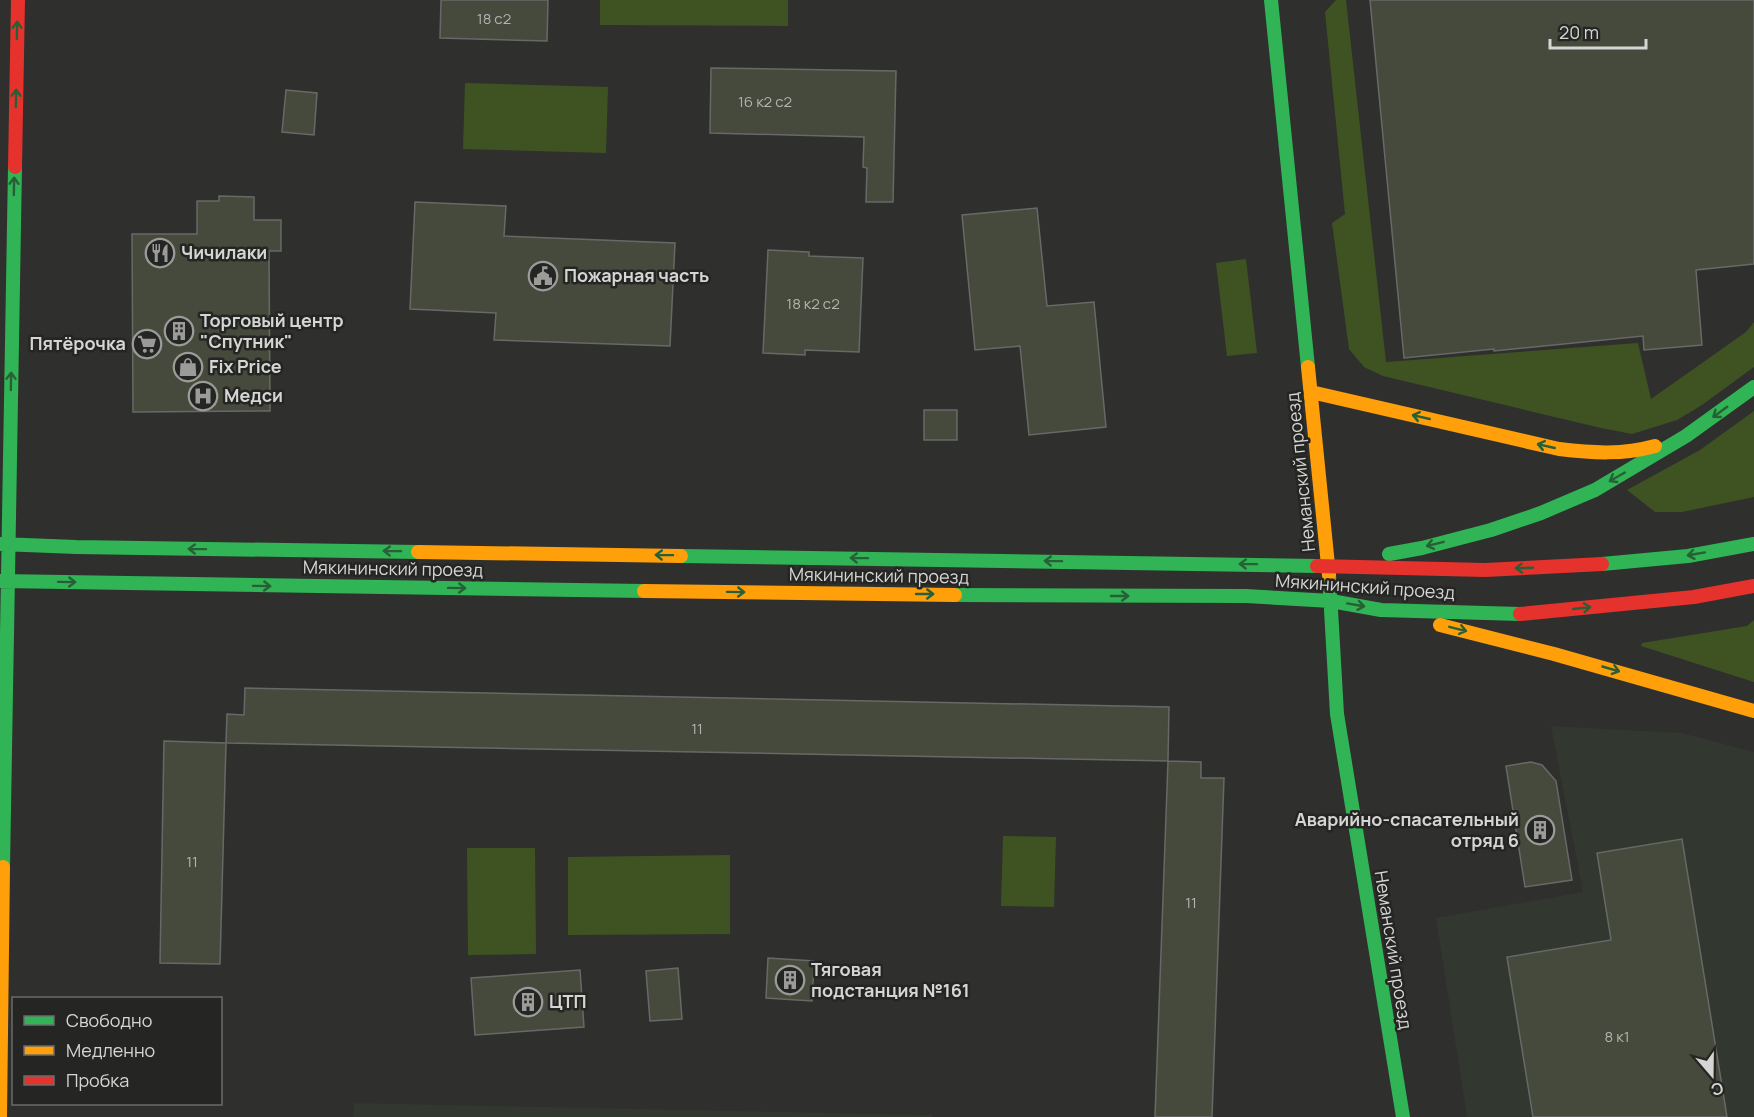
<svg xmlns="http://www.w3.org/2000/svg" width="1754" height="1117" viewBox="0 0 1754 1117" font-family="Manrope,sans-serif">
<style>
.built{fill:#32372f}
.green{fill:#3f5322}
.building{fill:#464a3c;stroke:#686967;stroke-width:1.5}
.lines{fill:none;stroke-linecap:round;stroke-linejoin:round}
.fast{stroke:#30b455;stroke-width:14}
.slow{stroke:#ff9f0a;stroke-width:14}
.jam{stroke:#e5322d;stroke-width:14}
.oneway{stroke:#295f37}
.labels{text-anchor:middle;stroke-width:5;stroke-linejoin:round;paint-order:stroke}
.number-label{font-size:15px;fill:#b1b3ae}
.poi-label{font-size:18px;font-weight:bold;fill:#d5d6d4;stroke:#252623;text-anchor:start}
.street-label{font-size:18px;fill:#d5d6d4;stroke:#252623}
</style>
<rect width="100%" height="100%" fill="#2f2f2e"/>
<path class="built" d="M1551 726 1682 733 1754 752V1117H1467L1436 918 1583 892Z
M354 1103 932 1115V1117H353Z"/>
<path class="green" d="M600 0H788V26L600 25Z
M1336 0H1346L1386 362 1638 343 1651 399 1746 332 1754 322V367L1702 405 1677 420 1632 434 1601 428 1383 376 1364 367 1349 349 1332 223 1345 214 1325 12Z
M465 83 608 87 606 153 463 149Z
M1246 259 1257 353 1227 356 1216 263Z
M1754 411V497L1682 512H1655L1627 490 1700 450Z
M1754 620V682L1641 646 1642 643 1747 626Z
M1003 836 1056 837 1054 907 1001 906Z
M467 848H535L536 954 468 955Z
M730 855V934L568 935V857Z"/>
<path class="building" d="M441 0H548L547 41 440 38Z
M1370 0H1754V264L1696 270 1702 345 1644 350 1643 336 1494 351V349L1404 358Z
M711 68 896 71 893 202H866L867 168 863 167 864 137 710 133Z
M286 90 317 93 314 135 282 132Z
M219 196 254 197V220H281V251H269L270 411 133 412 132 234H197V201H219Z
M415 202 506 206 504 236 675 243 670 346 494 340 496 313 410 309Z
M1037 208 1047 306 1094 302 1106 427 1029 435 1020 346 975 350 962 215Z
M768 250 809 252V256L863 258 859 352 805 350V355L763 353Z
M924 410H957V440H924Z
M245 688 1169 707 1168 761 226 743 227 714 244 715Z
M164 741 226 743 220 964 160 963Z
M1168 761 1201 762V778H1224L1212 1117H1155Z
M1531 762 1542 765 1556 781 1572 880 1525 887 1506 766Z
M1682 839 1727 1117H1533L1507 957 1611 940 1597 853Z
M768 958 814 961 812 1001 766 998Z
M678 968 682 1019 650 1021 646 971Z
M580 970 584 1027 475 1035 471 978Z"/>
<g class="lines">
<path class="fast" d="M1271 0 1308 367
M0 544 76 547 418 552
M1389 554 1422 548 1491 530 1541 513 1595 490 1686 436 1754 387
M681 556 1317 566
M1602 564 1688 556 1754 544
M1329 575 1337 714 1403 1117
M0 581 644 591
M955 595 1246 596 1331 601 1381 610 1520 614
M3 867 15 167"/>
<path class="slow" d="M1308 367 1329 575
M1311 392 1559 449C1592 453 1623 455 1655 446
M418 552 681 556
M644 591 955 595
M1440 625 1554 654 1754 711
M0 1117 3 867"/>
<path class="jam" d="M15 167 18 0
M1317 566 1485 570 1602 564
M1520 614 1694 597 1754 586"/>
</g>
<defs><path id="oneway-shaft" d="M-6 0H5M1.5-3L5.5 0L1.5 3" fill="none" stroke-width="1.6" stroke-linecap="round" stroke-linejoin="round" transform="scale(1.5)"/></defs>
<g class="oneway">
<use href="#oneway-shaft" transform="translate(17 30) rotate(-89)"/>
<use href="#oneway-shaft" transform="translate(16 98) rotate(-89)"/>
<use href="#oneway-shaft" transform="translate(14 186) rotate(-89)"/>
<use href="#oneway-shaft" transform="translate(11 381) rotate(-89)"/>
<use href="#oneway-shaft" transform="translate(1720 412) rotate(144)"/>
<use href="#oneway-shaft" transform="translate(1421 417) rotate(-167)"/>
<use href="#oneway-shaft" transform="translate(1546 446) rotate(-167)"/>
<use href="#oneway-shaft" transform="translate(1617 477) rotate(150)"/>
<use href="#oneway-shaft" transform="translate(1435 544) rotate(166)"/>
<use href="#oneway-shaft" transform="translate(197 549) rotate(-179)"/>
<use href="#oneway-shaft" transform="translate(392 551) rotate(-179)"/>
<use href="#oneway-shaft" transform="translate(1696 554) rotate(170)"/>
<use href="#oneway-shaft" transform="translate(664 555) rotate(-179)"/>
<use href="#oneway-shaft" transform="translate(859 558) rotate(-179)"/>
<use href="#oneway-shaft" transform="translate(1053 561) rotate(-179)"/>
<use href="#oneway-shaft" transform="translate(1248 564) rotate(-179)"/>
<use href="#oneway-shaft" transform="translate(1524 568) rotate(178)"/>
<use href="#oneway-shaft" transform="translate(67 582) rotate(1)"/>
<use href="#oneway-shaft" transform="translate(262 586) rotate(1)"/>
<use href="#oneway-shaft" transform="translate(457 588) rotate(1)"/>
<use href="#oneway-shaft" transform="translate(736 592) rotate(1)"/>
<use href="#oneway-shaft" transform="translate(925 594)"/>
<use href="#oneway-shaft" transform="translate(1120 596)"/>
<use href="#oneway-shaft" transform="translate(1356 605) rotate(10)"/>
<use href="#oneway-shaft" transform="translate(1582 608) rotate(-6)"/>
<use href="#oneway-shaft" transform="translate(1458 629) rotate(14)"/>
<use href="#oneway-shaft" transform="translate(1611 669) rotate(16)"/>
</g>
<defs>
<g id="restaurant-ring" transform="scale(1.5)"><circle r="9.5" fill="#252623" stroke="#9b9c9a" stroke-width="1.5"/><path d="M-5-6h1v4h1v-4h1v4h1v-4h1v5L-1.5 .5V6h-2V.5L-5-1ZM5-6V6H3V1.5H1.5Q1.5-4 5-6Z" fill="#9b9c9a"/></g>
<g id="civic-ring" transform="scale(1.5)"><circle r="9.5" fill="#252623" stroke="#9b9c9a" stroke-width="1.5"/><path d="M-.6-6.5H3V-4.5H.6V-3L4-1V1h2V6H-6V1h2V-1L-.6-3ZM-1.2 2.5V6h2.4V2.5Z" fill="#9b9c9a"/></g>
<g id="building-ring" transform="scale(1.5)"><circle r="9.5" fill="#252623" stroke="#9b9c9a" stroke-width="1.5"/><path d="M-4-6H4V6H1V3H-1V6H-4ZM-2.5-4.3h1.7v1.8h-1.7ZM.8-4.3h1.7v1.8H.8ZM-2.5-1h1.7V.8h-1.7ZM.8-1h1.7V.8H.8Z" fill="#9b9c9a"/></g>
<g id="supermarket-ring" transform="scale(1.5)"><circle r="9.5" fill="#252623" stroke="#9b9c9a" stroke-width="1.5"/><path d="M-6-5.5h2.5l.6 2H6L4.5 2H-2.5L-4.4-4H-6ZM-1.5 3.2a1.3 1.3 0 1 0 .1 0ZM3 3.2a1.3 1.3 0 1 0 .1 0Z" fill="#9b9c9a"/></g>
<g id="shop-ring" transform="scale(1.5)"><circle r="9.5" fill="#252623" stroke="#9b9c9a" stroke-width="1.5"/><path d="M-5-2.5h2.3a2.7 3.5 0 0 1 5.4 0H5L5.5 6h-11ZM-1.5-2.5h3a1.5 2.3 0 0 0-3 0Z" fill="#9b9c9a"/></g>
<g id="hospital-ring" transform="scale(1.5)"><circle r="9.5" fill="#252623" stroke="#9b9c9a" stroke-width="1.5"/><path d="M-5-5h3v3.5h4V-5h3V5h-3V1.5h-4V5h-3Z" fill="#9b9c9a"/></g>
</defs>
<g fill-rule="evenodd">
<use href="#restaurant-ring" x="160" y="253"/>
<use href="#civic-ring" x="543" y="276"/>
<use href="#building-ring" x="179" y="331"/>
<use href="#supermarket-ring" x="147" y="344"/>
<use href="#shop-ring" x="188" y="367"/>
<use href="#hospital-ring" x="203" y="396"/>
<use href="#building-ring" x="1540" y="830"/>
<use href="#building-ring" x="790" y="980"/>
<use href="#building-ring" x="528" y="1002"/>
</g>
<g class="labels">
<g class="number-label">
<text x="494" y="24">18 с2</text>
<text x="765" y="107">16 к2 с2</text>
<text x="813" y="309">18 к2 с2</text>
<text x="697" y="734">11</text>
<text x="192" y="867">11</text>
<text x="1191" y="908">11</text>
<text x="1617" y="1042">8 к1</text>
</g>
<g class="poi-label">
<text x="181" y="259">Чичилаки</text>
<text x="564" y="282">Пожарная часть</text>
<text x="200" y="327">Торговый центр<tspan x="200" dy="21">"Спутник"</tspan></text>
<text x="126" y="350" text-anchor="end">Пятёрочка</text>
<text x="209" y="373">Fix Price</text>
<text x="224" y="402">Медси</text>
<text x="1519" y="826" text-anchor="end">Аварийно-спасательный<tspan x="1519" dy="21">отряд 6</tspan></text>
<text x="811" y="976">Тяговая<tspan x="811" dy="21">подстанция №161</tspan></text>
<text x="549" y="1008">ЦТП</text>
</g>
<g class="street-label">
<text transform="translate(1301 472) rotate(-96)" y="6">Неманский проезд</text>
<text transform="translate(393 569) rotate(1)" y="6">Мякининский проезд</text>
<text transform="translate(879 576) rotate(1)" y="6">Мякининский проезд</text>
<text transform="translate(1365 587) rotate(4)" y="6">Мякининский проезд</text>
<text transform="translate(1393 950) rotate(81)" y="6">Неманский проезд</text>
</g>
</g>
<rect x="12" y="997" width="210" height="108" fill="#252623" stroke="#6b6c6a" stroke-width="1.5"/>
<rect x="24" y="1016" width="30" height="9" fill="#30b455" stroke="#6b6c6a" stroke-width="1.5"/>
<text x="66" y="1027" font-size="18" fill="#d5d6d4">Свободно</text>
<rect x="24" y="1046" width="30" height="9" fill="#ff9f0a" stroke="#6b6c6a" stroke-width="1.5"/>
<text x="66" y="1057" font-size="18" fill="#d5d6d4">Медленно</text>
<rect x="24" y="1076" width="30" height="9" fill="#e5322d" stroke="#6b6c6a" stroke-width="1.5"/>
<text x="66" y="1087" font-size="18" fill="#d5d6d4">Пробка</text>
<g transform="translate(1712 1075) rotate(160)" stroke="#252623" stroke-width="4.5" paint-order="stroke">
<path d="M0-4.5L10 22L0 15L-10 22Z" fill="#d5d6d4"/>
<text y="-9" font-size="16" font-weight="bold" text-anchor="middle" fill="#d5d6d4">С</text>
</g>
<path d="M1550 39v9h96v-9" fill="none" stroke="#d5d6d4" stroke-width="3"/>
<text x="1559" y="39" font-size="18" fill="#d5d6d4" stroke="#252623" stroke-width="4.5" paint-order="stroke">20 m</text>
</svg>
